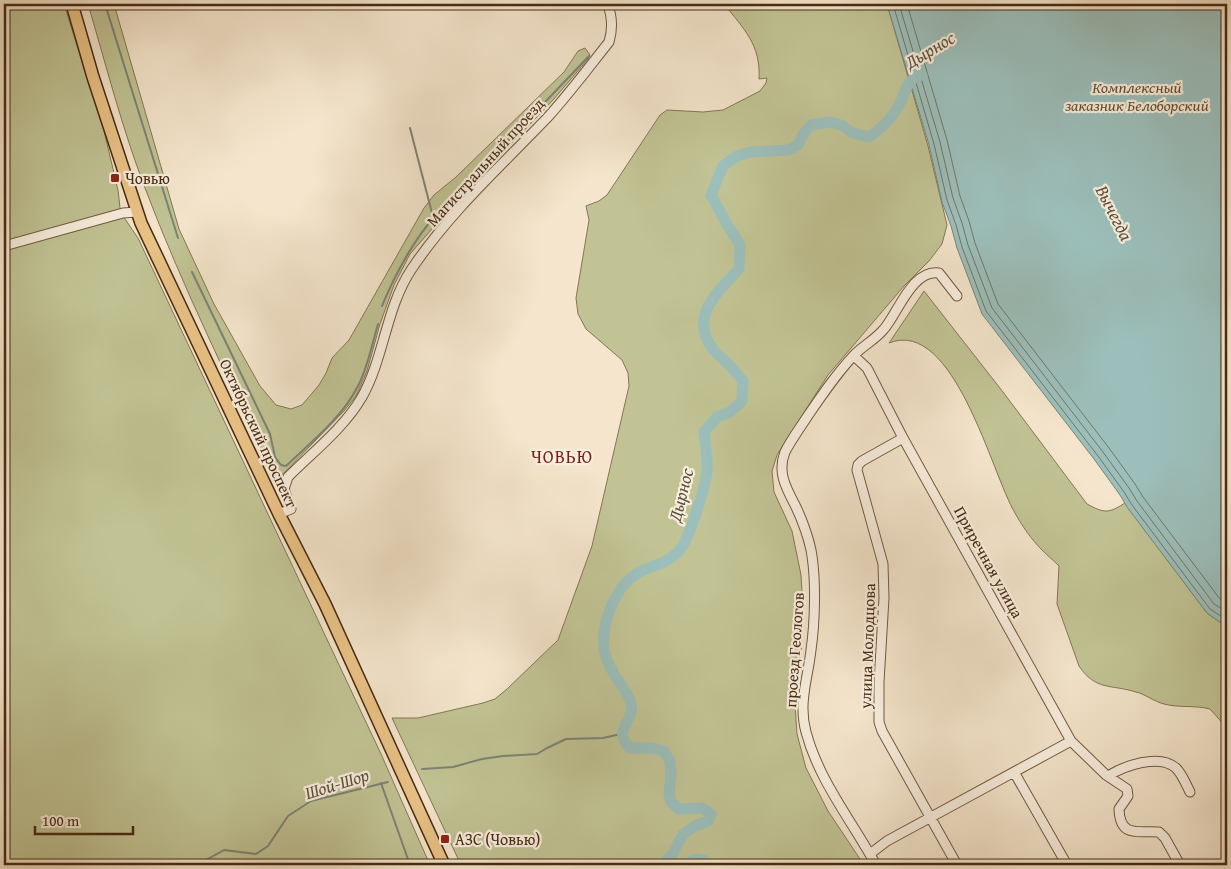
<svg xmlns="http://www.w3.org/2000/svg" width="1231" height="869" viewBox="0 0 1231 869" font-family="'Gentium Book Plus',serif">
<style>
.green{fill:#c1c394;stroke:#847753}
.water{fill:#9cbfbb;stroke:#7a8477}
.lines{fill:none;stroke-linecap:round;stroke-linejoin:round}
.shore{stroke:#727566;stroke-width:1}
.stream{stroke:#7a8477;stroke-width:2}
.river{stroke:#9cbfbb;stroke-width:11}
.minor-casing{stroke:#725a40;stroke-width:11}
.major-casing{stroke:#472b12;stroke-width:14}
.minor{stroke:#f8eede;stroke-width:9}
.major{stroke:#eac286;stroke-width:11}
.poi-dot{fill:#8f2418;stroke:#f8eede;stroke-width:2}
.labels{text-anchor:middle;stroke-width:4.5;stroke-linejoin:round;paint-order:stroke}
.park-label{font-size:16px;font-style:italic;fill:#665132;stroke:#f8eede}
.street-label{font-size:16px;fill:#472b12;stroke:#f8eede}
.poi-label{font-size:16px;fill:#472b12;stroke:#f8eede;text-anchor:start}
.water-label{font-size:18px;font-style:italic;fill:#5c503c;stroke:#f8eede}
.neighbourhood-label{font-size:18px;letter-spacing:1px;fill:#7a1f14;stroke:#f8eede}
</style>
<rect width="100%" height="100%" fill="#f4e5cc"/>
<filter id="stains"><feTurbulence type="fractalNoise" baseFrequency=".004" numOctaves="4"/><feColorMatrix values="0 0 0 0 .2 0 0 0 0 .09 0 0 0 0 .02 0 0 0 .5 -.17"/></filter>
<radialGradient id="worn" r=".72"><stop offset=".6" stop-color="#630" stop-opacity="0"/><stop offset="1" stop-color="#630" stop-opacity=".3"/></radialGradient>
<path class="green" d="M4 4H64L104 131 118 190 120 208 125 219 138 238 381 754 430 865H4Z
M88 4H114L179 229 214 304 260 386 276 405 291 409 302 405 319 385 326 373 332 358 349 340 424 208 434 195 456 177 564 72 578 51 585 48 590 55 588 59 553 100 452 206 410 254 394 285 380 324 367 371 356 396 344 411 281 476 273 475C229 380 182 286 145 188 122 128 106 65 88 4Z
M724 4H887L928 146 947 225 942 244 929 261 904 286 828 375 777 455 772 471 774 492 792 531 801 575 803 609 801 652 794 689 797 734 806 768 828 811 864 865H461L392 718H418L483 703 495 699 507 689 558 640 592 546 629 386 628 373 622 360 586 329 578 314 576 298 589 220 586 206 599 201 607 195 660 115 667 110 703 112 723 110 760 91 766 83 767 78 759 79C761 45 744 29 724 4Z
M924 291 1003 392 1087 504C1104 513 1108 514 1125 503L1207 613 1227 627V728L1210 709C1195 705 1179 708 1164 704 1153 701 1145 694 1136 692 1110 684 1096 691 1079 666L1057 604 1059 566C1053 560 1048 556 1042 550 1032 540 1022 526 1015 513 992 475 954 317 889 343Z"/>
<path class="water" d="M887 4H1227V627L1207 613 1127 507 1120 495 1094 459 982 314 957 248 951 226 942 202 929 145Z"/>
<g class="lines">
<path class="shore" d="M893 4 934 144 947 200 956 225 962 247 986 311 1098 456 1124 492 1132 505 1210 609 1227 620
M899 4 940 142 953 198 962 223 968 245 992 308 1103 452 1129 488 1137 501 1214 604 1227 612
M907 4 947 140 960 196 969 221 975 243 998 304 1109 448 1135 484 1143 497 1220 599 1227 603"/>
<path class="stream" d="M105 4 178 238
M410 128 433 217
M192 272 270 434 275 457 281 465 286 466C311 442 342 418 358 386 368 367 372 344 378 324
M382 306C395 274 419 229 444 208L589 56
M422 769 453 767 482 759 503 756 537 754 547 748 566 739 603 738 621 734
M381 783 410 865
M197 865 224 850 256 854 268 846 288 816 311 801 388 782"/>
<path class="river" d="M662 865 672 855 683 834 695 826 708 821 711 814 702 808 679 809 671 802 669 795 671 775 670 761 664 751 651 748H630C610 729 638 721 630 700 622 682 607 670 604 649 601 624 615 586 638 573 653 564 663 566 678 552 689 541 706 485 707 470 708 458 705 444 704 432L717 417 730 412 742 401 743 381C737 374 732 367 725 361 721 357 715 353 712 348 689 316 718 291 739 269L740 245 728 226 711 195 723 166 737 156 751 152 788 150 798 145 804 133 811 125 830 122 841 125 853 133 869 137C881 129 892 119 899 105 906 93 905 79 922 75
M687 865 695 859 704 860 706 865"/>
<g class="minor-casing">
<path id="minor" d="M4 246 123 213 137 212
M854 356 867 368 903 438 1071 741 1106 775 1127 789 1128 796 1119 809C1120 839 1139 830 1159 832L1165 838 1180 865
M903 438 862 461 858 465 857 470 883 564 884 598 879 682V722L882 731 957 865
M279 514 291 509 284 489 288 477C313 452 344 428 362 397 384 358 386 308 411 270 449 213 500 167 547 118 569 94 589 67 609 42 613 28 612 18 608 4
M1014 772 1067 865
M1108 776C1124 766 1159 753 1176 768 1182 774 1186 784 1190 792
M870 854 887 841 1071 741
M876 865C852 821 819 781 806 732 798 703 808 678 811 650 815 622 816 583 812 556 810 541 802 519 795 505 786 488 777 472 785 452 791 440 800 428 807 417 822 395 837 373 855 354 864 345 876 339 884 329 898 313 912 269 939 273L957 296"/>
</g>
<g class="major-casing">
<path id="major" d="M72 4 93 77 141 223 279 514 325 604 444 865"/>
</g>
<use href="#minor" class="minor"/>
<use href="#major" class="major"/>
</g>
<g class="poi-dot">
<rect x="110" y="173" width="10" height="10" rx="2.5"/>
<rect x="440" y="834" width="10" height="10" rx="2.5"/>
</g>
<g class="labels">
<g class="park-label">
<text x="1137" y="93">Комплексный<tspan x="1137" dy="18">заказник Белоборский</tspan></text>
</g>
<g class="street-label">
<text transform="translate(485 162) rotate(-48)" y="6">Магистральный проезд</text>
<text transform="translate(259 433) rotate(65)" y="6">Октябрьский проспект</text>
<text transform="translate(989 562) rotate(61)" y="6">Приречная улица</text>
<text transform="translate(867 646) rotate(-88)" y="6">улица Молодцова</text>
<text transform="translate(794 650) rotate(-86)" y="6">проезд Геологов</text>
</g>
<g class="poi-label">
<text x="125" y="184">Човью</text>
<text x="455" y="845">АЗС (Човью)</text>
</g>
<g class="water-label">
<text transform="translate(930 50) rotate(-31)" y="6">Дырнос</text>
<text transform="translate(1114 213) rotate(63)" y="6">Вычегда</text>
<text transform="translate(681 495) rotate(-76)" y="6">Дырнос</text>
<text transform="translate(337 784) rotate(-17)" y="6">Шой-Шор</text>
</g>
<g class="neighbourhood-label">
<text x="562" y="463">ЧОВЬЮ</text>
</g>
</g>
<rect width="1231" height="869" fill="none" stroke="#f4e5cc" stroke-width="20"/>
<rect x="5" y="5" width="1221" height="859" fill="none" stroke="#472b12" stroke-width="2.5"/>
<rect x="10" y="10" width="1211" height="849" fill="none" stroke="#472b12"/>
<path d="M35 826v8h98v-8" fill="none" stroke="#472b12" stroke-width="2.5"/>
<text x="42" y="826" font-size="15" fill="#472b12" stroke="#f8eede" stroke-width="4" paint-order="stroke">100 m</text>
<rect width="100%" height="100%" filter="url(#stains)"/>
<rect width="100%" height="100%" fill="url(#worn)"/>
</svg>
